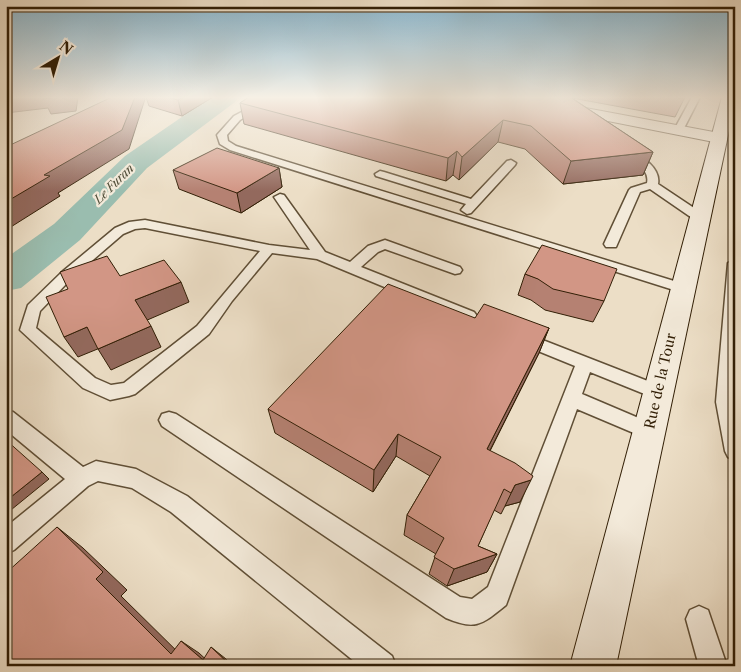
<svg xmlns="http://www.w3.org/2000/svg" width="741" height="672" viewBox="0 0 741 672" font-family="'Libre Caslon Text',serif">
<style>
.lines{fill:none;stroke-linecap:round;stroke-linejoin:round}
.river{fill:#9abdaf;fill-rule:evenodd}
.lane-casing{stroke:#604f36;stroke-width:3}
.street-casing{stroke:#604f36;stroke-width:2}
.secondary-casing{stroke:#321f06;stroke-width:2}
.lane{fill:#f3eada;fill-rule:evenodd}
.street{fill:#f3eada;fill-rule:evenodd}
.secondary{fill:#f3eada;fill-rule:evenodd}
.wall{fill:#b58172;stroke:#321f06}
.shaded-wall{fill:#93695d;stroke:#321f06}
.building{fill:#d29685;stroke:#321f06}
.labels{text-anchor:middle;stroke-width:4.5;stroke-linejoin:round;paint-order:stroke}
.far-water-label{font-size:12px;font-style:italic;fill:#514e39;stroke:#f3eada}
.street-label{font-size:14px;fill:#321f06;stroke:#f3eada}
</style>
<rect width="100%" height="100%" fill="#ecdec6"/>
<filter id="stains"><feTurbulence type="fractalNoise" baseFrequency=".004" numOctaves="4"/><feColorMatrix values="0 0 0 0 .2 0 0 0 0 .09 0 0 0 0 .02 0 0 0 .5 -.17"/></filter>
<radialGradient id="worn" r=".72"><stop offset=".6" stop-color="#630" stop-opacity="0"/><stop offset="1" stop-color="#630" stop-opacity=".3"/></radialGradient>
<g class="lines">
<path class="river" d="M211 97H239L235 102 147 168 80 240 21 288 6 291V258L54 224 125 156Z"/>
<g class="lane-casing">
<path id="lane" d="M270 97H279L240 120 227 135 228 141 236 146 687 285 689 288 687 291H677L230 150 220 144 217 135 234 116Z
M692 97H700L682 132H676L674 130Z
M630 152C643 156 661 169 658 184L703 214 705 217 703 220H695L650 189 640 192 616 247H606L604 244 629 190 631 188 647 183C650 168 634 164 625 155Z
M511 160 516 163 515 165 471 213 467 214 461 210 466 204 376 176 375 174 380 171 384 172 471 199 507 161Z
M280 194 284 195 325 252 350 262 368 246 385 240 460 267 462 270 460 273 455 274 385 249 378 252 361 267 474 312 477 316 474 320 469 321 464 320 317 259 272 253 232 301 209 334 135 394 129 396 110 400 83 388 20 330 28 305 62 272 115 228 129 222 145 220 269 245 310 250 274 197ZM145 228 260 251 197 326 124 383 111 385 95 378 36 328 40 311 72 278 123 234 135 229Z
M735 259V460L728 457 725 451 716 402 728 263Z
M522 332 663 387 666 392 663 397 657 399 590 372 582 394 655 425 658 431 655 437 648 439 577 409 506 605C482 624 477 631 446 618L162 426 159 420 162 414 169 412 176 414 460 597 472 599 488 587 575 366 516 342 514 338 516 334Z
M6 410 13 412 83 467 96 461 136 469 187 496 392 656 396 666H360L171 512 132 488 98 481 88 486 14 550 6 554V527L65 479 6 430Z
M699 606 708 610 727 666H699L686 619 690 610Z"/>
</g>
<g class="street-casing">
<path id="street" d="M500 97H527L719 133 725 135 727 138 725 141 719 143 507 101Z"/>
</g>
<g class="secondary-casing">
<path id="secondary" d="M722 97H735V102L616 666H570Z"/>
</g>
<use href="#lane" class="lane"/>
<use href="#street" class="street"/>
<use href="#secondary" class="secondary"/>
</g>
<path class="wall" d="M146 97H213L182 116 149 106Z
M249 97H685L675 117 572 98 653 152 643 175 563 184 525 149 498 142 459 180 453 175 446 181 244 124 240 103Z
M279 168 282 187 241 213 179 189 173 170Z
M525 274 604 301 593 322 545 310 531 300 518 295Z
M475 318 549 328 539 353 490 451 520 502 505 506 501 514 494 510 478 546 497 554 487 572 447 586 429 574 436 554 404 535 407 515 430 476 396 456 373 492 275 433 268 409Z"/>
<path class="shaded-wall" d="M6 97H78L76 111 51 114 48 108 6 113Z
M135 97H144L145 99 129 149 58 193 60 196 6 230V202L44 175Z
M183 97H213L182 116 178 100Z
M503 120 498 142 459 180 462 157Z
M457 151 453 175 446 181 448 158Z
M653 152 643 175 563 184 571 161Z
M279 168 282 187 241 213 237 193Z
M181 282 189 302 145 321 135 300Z
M151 326 161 347 111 370 98 349Z
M87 327 100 348 78 357 64 337Z
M549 328 539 353 479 472 487 449Z
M398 434 396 456 373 492 374 470Z
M42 472 49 479 6 514V501Z
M531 480 520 502 505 506 515 485Z
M57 527 83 548 127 590 121 596 191 665 171 654 96 579Z
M497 554 487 572 447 586 454 569Z
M181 641 199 653 213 666 203 660Z
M211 647 226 659 233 666H231Z"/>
<path class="building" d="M44 97H61L43 99Z
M112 97H135L122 130 44 175 50 176 6 202V147Z
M166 97H183L178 100Z
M249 97H570L653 152 571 161 531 126 503 120 462 157 457 151 448 158 240 103Z
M672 97H685L684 99Z
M217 148 279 168 237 193 173 170Z
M542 245 617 269 604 301 553 289 538 279 525 274Z
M107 256 120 276 164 260 181 282 135 300 151 326 98 349 87 327 64 337 46 297 68 289 60 272Z
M388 284 475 318 484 304 549 328 487 449 515 463 533 476 531 480 515 485 511 493 504 489 478 546 497 554 454 569 434 557 444 538 407 515 441 457 398 434 374 470 268 409Z
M6 440 42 472 6 501Z
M57 527 103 572 96 579 171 654 181 641 203 660 211 647 231 666H6V573Z"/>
<linearGradient id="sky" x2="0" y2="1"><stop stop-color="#89b8d1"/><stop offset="0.51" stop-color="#f6f0e5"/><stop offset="1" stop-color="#f6f0e5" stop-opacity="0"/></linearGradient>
<rect width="741" height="191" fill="url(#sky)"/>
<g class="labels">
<g class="far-water-label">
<text transform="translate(114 184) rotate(-45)" y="4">Le Furan</text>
</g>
<g class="street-label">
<text transform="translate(660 381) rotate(-77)" y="5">Rue de la Tour</text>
</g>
</g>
<rect width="741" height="672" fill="none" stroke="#ecdec6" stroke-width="25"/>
<rect x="8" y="8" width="726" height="657" fill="none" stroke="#321f06" stroke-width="2.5"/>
<rect x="12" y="12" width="716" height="647" fill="none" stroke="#321f06"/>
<g transform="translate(58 58) rotate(38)" stroke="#f3eada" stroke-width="4" paint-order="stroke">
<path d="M0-4L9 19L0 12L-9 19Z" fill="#321f06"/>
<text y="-8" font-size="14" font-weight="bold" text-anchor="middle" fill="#321f06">N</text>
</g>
<rect width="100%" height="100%" filter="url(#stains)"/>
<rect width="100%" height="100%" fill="url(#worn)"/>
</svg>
